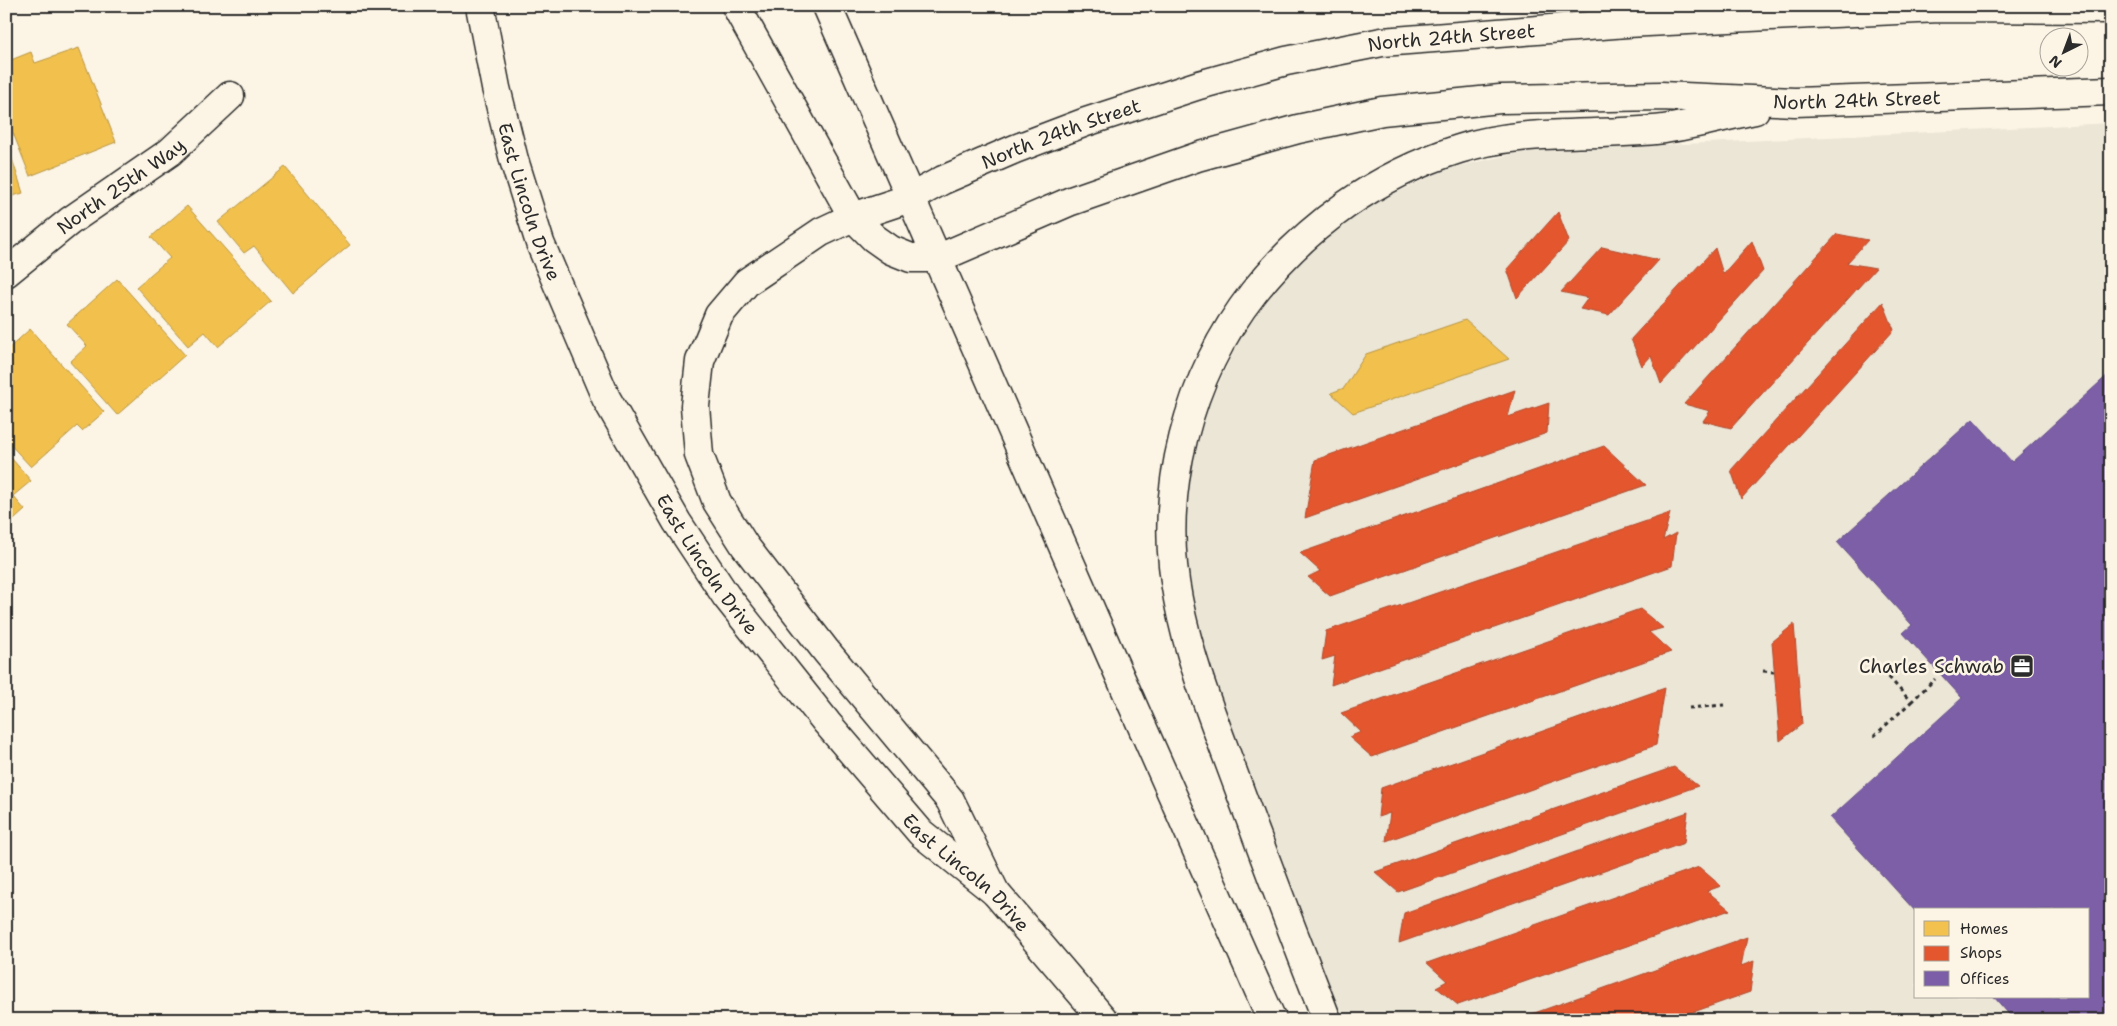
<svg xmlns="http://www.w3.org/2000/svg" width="2117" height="1026" viewBox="0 0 2117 1026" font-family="'Shantell Sans',sans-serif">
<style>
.built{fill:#ece6d7;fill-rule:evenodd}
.homes{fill:#f2c14e;stroke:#b69444}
.shops{fill:#e4572e;stroke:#ac4a2d}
.offices{fill:#7b5ea7;stroke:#634f82}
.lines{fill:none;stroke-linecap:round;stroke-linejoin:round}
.minor-casing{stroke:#2b2b2b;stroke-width:31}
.secondary-casing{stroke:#2b2b2b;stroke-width:31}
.path{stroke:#2b2b2b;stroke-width:3;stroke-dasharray:4 4;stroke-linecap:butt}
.minor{stroke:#fcf5e5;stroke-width:28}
.secondary{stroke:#fcf5e5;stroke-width:28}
.labels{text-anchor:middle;stroke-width:5;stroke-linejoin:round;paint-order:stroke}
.street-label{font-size:19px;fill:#2b2b2b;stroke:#fcf5e5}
.poi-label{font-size:19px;fill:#2b2b2b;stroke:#fcf5e5;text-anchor:end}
</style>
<rect width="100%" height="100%" fill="#fcf5e5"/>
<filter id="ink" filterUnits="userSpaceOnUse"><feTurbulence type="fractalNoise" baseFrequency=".02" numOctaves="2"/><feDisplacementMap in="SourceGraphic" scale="10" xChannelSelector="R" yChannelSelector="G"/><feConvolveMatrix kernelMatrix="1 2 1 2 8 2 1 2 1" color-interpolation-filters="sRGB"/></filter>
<g filter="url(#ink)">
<path class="built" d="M2111 123V1020H1343L1317 958 1210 681 1188 597 1186 499 1199 427 1240 337 1293 267 1366 207 1446 169 1522 152ZM1916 910H2088V997H1916Z"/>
<path class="homes" d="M79 48 116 142 30 176 6 115V62L31 52 35 63Z
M6 140 23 193 6 198Z
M285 167 350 245 293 293 254 246 244 253 218 222Z
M187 206 271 301 218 347 205 332 188 346 136 287 170 258 151 237Z
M117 279 185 355 117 415 70 362 87 346 67 324Z
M1465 320 1509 359 1353 413 1331 393 1344 388 1366 354Z
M30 329 104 412 82 431 77 426 31 467 6 440V351Z
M6 452 31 481 13 496 25 510 6 527Z"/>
<path class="shops" d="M1558 212 1569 241 1517 298 1507 269Z
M1837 234 1868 240 1847 263 1876 268 1731 428 1703 421 1710 411 1684 404Z
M1752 241 1763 271 1661 384 1651 356 1642 366 1631 339 1715 248 1723 274Z
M1602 247 1659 260 1609 315 1580 309 1588 298 1561 292Z
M1883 302 1894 330 1741 499 1731 470Z
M1515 390 1508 417 1549 403 1547 433 1305 518 1315 460Z
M1604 446 1646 485 1330 596 1308 577 1320 571 1300 553Z
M1670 513 1663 540 1676 533 1672 566 1331 685 1335 656 1322 660 1326 631Z
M1640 609 1663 628 1649 632 1671 652 1372 757 1349 737 1361 732 1341 713Z
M1794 624 1802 724 1780 741 1772 642Z
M1665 688 1656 745 1386 841 1390 813 1378 817 1381 788Z
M1674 767 1698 786 1398 892 1375 872Z
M1688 812 1684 843 1399 943 1404 913Z
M1699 867 1721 886 1707 891 1730 910 1458 1005 1436 987 1447 981 1427 963Z
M1747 937 1741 966 1754 961 1750 992 1671 1020H1515Z"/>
<path class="offices" d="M2111 372V1020H2014L1994 997H2088V910H1916V912L1830 818 1962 698 1903 633 1912 625 1837 542 1973 419 2012 462Z"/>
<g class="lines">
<g class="minor-casing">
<g id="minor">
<path id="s1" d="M6 273 70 221 170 152 230 96"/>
</g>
</g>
<g class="secondary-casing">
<g id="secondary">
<path id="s2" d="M480 6 496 88 514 160 540 243 606 398 677 522 726 596 827 723 921 833 995 892 1104 1020"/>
<path id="s3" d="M736 6 853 217 874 238 891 250 911 258H939L1071 201 1197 157 1298 129 1382 111 1500 99 1661 96 1795 102 2111 91"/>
<path d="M827 6 1110 654 1272 1020"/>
<path id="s4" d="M995 892 950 800 826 651 745 546 717 502 699 455 695 406 700 361 719 315 747 282 821 232 853 217 910 198 943 180 1015 149 1086 122 1199 85 1286 61 1382 42 1627 23 1939 8 2111 9"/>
<path d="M1327 1020C1296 941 1266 862 1237 783 1215 723 1190 663 1178 599 1157 493 1188 376 1254 292 1307 225 1377 175 1459 149 1524 128 1596 137 1664 129 1694 125 1725 116 1755 110"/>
</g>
</g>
<path class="path" d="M1870 663 1880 667 1911 702 1872 738
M1763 671 1774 672
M1911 702 1935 679
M1689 708 1724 705"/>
<use href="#minor" class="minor"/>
<use href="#secondary" class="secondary"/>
</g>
</g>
<defs>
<g id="office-square" transform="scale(1.25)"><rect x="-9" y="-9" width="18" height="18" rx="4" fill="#2b2b2b" stroke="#fcf5e5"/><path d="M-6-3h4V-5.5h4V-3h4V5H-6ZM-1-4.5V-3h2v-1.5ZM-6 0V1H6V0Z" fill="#fff"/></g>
</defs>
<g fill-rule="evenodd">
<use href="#office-square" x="2022" y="666"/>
</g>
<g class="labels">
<g class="street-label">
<text dy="7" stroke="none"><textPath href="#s4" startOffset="1472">North 24th Street</textPath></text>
<text dy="7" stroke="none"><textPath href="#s3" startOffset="1285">North 24th Street</textPath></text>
<text dy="7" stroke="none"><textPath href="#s4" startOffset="1068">North 24th Street</textPath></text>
<text dy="7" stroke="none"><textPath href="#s1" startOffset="144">North 25th Way</textPath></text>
<text dy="7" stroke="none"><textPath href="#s2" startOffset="202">East Lincoln Drive</textPath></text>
<text dy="7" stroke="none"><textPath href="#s2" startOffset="608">East Lincoln Drive</textPath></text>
<text dy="7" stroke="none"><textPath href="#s2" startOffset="1012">East Lincoln Drive</textPath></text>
</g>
<g class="poi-label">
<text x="2004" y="673">Charles Schwab</text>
</g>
</g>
<rect width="2117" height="1026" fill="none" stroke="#fcf5e5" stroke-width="25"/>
<rect x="12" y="12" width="2092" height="1001" fill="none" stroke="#2b2b2b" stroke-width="2" filter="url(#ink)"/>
<rect x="1914" y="908" width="175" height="90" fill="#fcf5e5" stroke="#a8a49b"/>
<rect x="1924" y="921" width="25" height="15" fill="#f2c14e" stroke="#a8a49b"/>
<text x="1960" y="934" font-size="15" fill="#2b2b2b">Homes</text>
<rect x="1924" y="946" width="25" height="15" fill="#e4572e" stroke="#a8a49b"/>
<text x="1960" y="958" font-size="15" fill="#2b2b2b">Shops</text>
<rect x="1924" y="971" width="25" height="15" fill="#7b5ea7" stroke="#a8a49b"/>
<text x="1960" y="984" font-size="15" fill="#2b2b2b">Offices</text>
<g transform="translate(2064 52) rotate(222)"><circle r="24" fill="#fcf5e5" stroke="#a8a49b"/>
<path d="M0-4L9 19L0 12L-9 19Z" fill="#2b2b2b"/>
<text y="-8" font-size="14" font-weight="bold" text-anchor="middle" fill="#2b2b2b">N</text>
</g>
</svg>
